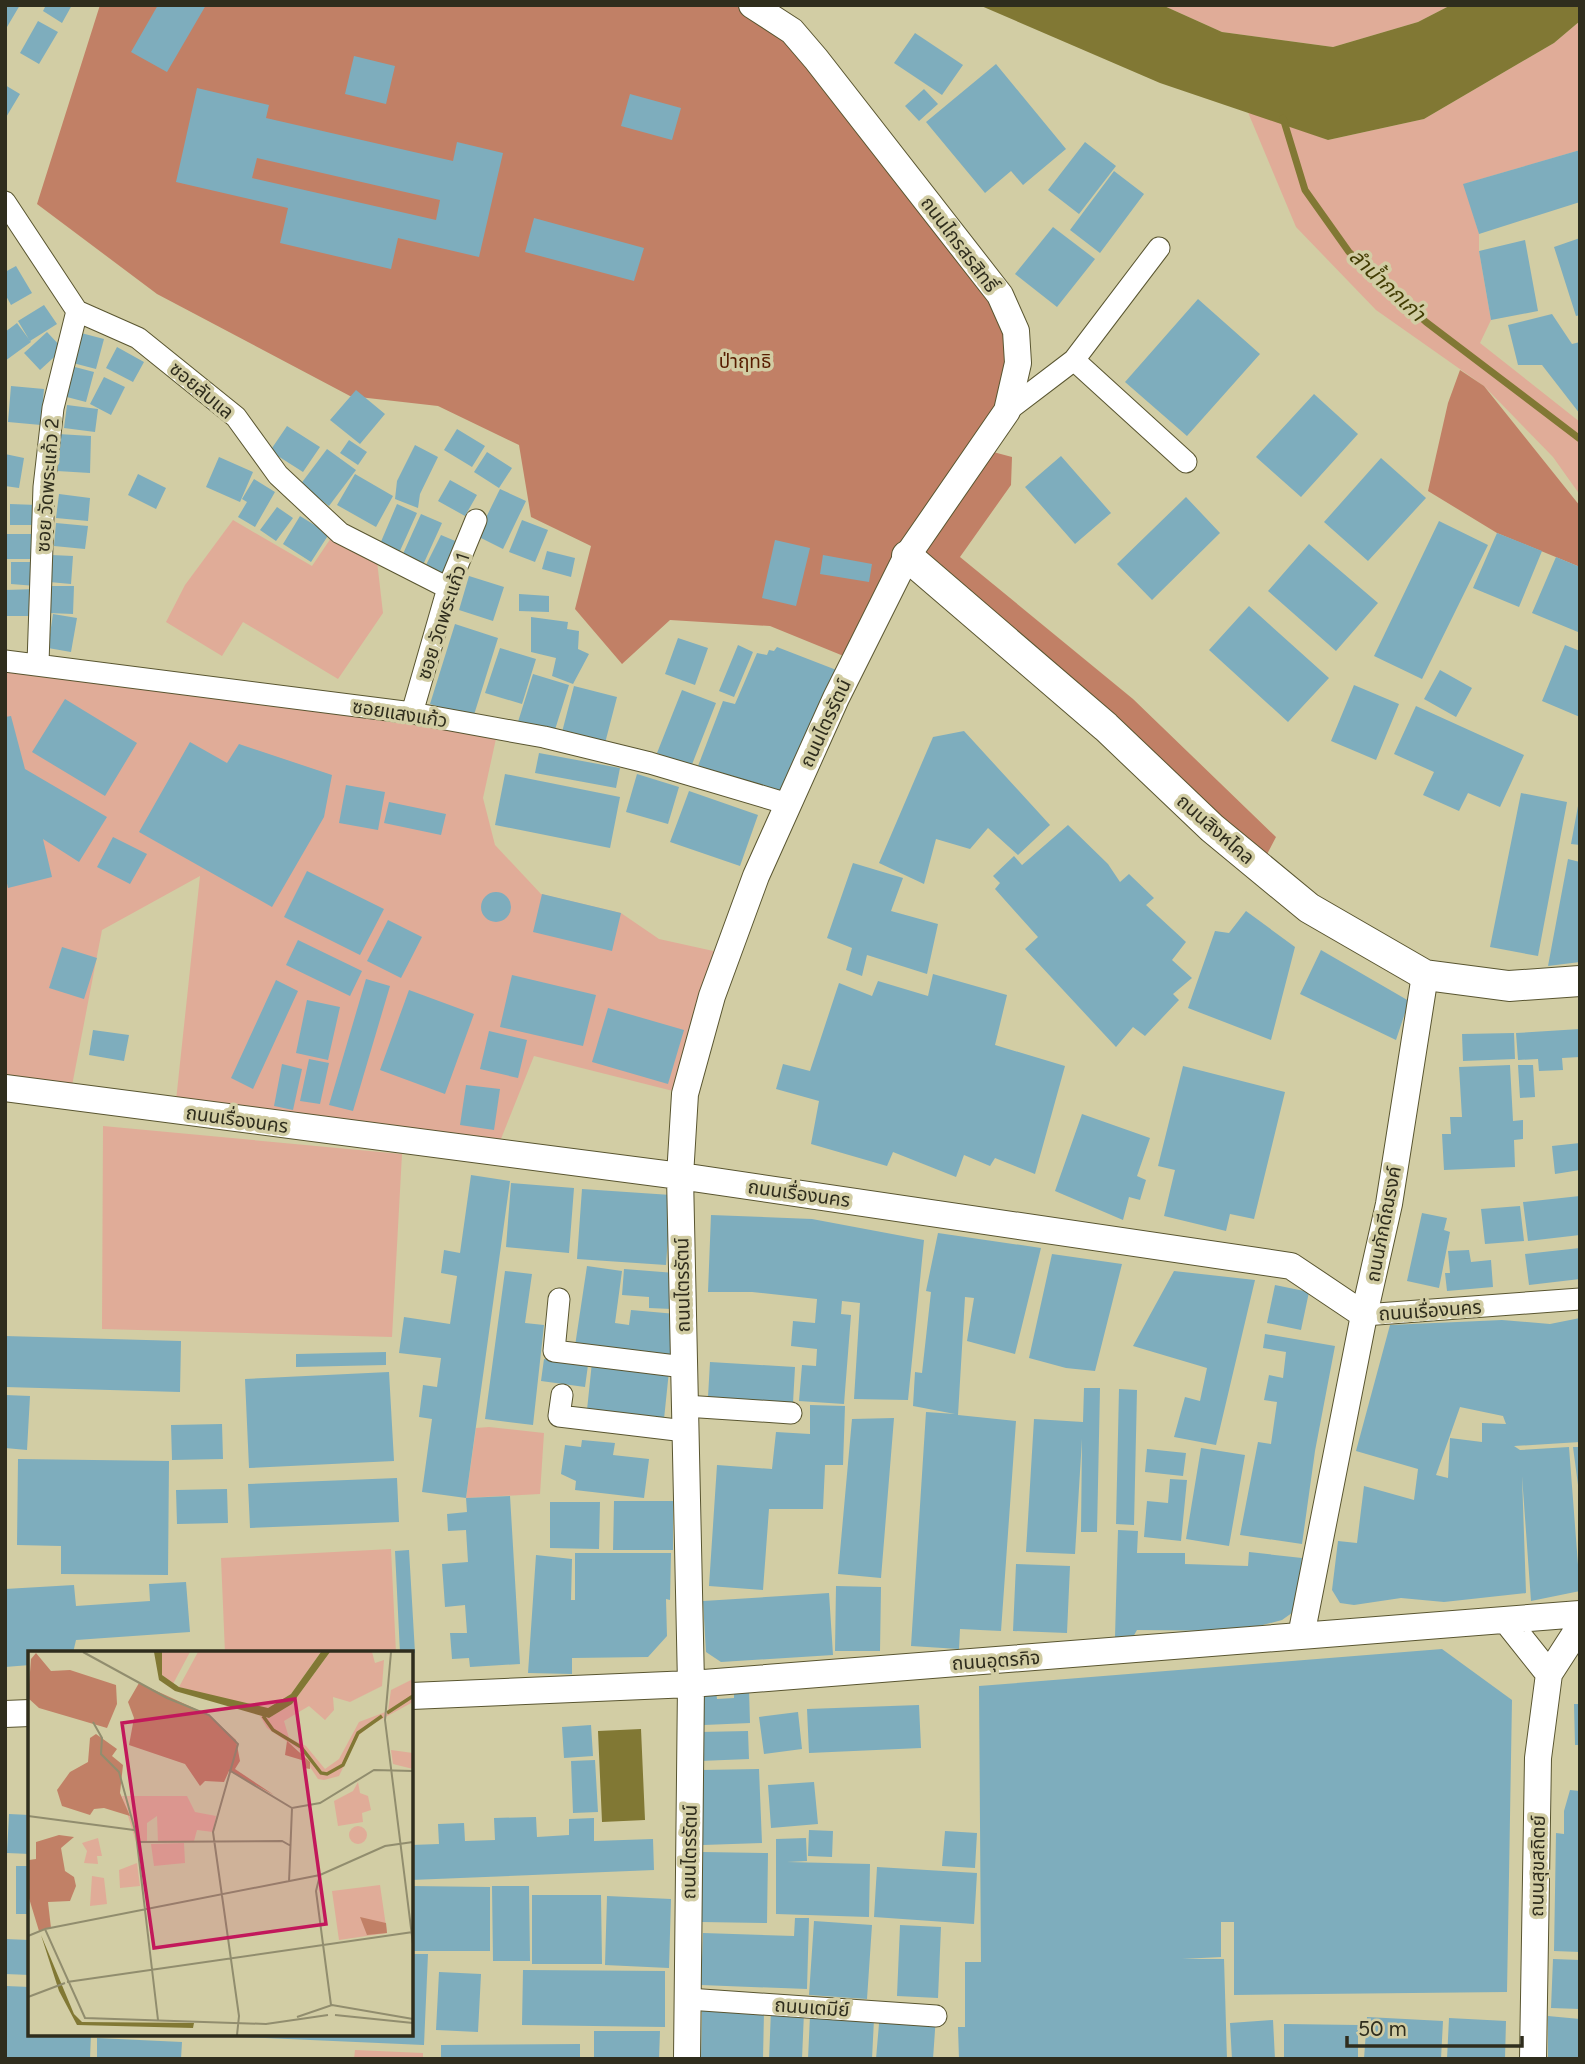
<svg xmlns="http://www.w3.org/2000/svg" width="1585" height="2064" viewBox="0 0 1585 2064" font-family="Figtree,'Noto Sans Thai',sans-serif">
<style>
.green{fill:#e0ac98}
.forest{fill:#c18066}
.water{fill:#817834}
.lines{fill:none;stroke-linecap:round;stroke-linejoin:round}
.stream{stroke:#817834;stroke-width:7}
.building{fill:#7eadbd;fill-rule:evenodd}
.minor-casing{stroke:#595530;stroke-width:23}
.tertiary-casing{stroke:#595530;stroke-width:28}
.secondary-casing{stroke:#595530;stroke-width:32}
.minor{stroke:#fff;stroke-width:21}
.tertiary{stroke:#fff;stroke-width:26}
.secondary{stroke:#fff;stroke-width:30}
.labels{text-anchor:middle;stroke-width:7;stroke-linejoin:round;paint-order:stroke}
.street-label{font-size:19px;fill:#2f2d1d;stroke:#d2cda4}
.park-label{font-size:19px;fill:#581d00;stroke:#d2cda4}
.water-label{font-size:21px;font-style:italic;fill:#433d04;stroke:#d2cda4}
.inset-river{fill:none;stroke:#817834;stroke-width:3.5}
.inset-road{fill:none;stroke:#918d6e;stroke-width:2}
.view{fill:#c2185b;fill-opacity:0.15;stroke:#c2185b;stroke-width:3.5}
.inset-edge{fill:none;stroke:#2f2d1d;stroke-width:3.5}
</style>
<rect width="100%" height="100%" fill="#d2cda4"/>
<path class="green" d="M1162 5H1451L1418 22 1333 47 1222 32Z
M1580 21V150L1464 184 1479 234V251L1491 320 1480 343 1580 422V495L1553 457 1484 386 1376 310 1296 227 1247 110 1328 140 1424 119 1554 43Z
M233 520 312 566 331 538 377 561 383 613 338 679 243 622 222 656 166 622 185 585Z
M5 666 497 734 483 798 495 845 541 894 621 913 659 939 727 954 685 1094 534 1056 495 1154 175 1110 200 876 102 930 70 1096 5 1088Z
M103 1126 402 1154 392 1337 102 1329Z
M489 1427 544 1433 540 1494 466 1498 476 1428Z
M391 1549 396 1653H225L221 1558Z
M355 2050 423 2053V2059H354Z"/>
<path class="forest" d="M100 5H746L792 31 1000 295 1018 363 982 449 1012 457 1011 485 960 557 1133 699 1276 837 1265 858 907 556 846 657 770 626 670 620 622 664 575 609 591 546 531 517 519 445 438 406 350 396 157 294 37 204Z
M1460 370 1484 386 1580 506V567L1497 533 1428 491 1448 403Z"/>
<path class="water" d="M979 5H1162L1222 32 1333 47 1418 22 1451 5H1580V21L1554 43 1424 119 1328 140 1160 83Z
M641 1729 645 1820 602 1822 598 1731Z"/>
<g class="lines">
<path class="stream" d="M1283 118 1305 190 1349 252 1426 322 1580 439"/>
</g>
<path class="building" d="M5 5H20L7 27 5 26Z
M46 5H72L62 23 43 11Z
M158 5H206L167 72 131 52Z
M38 21 58 32 39 64 20 53Z
M915 33 963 65 942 95 894 63Z
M354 56 395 66 386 104 345 94Z
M996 64 1066 149 1023 185 1011 171 985 193 926 122Z
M5 85 20 94 5 119Z
M197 88 269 105 266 118 453 161 457 142 503 153 479 257 398 238 391 269 280 243 288 208 176 182ZM257 158 440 200 436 220 252 178Z
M924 89 938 104 919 121 905 106Z
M630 94 681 108 672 140 621 126Z
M1085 142 1116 166 1079 214 1048 190Z
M1580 150V202L1479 234 1463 184Z
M1114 171 1144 194 1100 253 1070 230Z
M534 218 644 248 634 281 525 252Z
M1053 227 1095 259 1057 307 1015 274Z
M1580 238V315L1576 316 1554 247Z
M1525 240 1538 311 1491 320 1479 251Z
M16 266 32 293 11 305 5 294V272Z
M1198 299 1260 354 1187 436 1125 382Z
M44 305 57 324 30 341 18 321Z
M1552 314 1572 344 1580 342V414L1542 365H1518L1508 325Z
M17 323 31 342 5 361V332Z
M47 332 63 349 40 370 24 353Z
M81 333 104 339 96 369 73 363Z
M117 347 144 362 133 382 106 368Z
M71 366 94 372 86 402 63 396Z
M104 377 125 387 111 415 90 404Z
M11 386 44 389 41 425 8 422Z
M356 390 385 414 360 444 330 420Z
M1314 394 1358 434 1301 497 1256 457Z
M67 405 98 409 95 432 64 428Z
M287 426 320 447 303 472 270 451Z
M457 429 485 446 472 467 444 450Z
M58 434 91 436 90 473 57 471Z
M349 440 367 452 358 465 340 453Z
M415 445 438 457 420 494 418 508 395 499 397 481Z
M327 449 356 470 329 506 300 485Z
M487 452 512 468 499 488 474 472Z
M5 454 24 458 19 488 5 486Z
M1061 456 1111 513 1075 544 1025 487Z
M219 457 253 472 240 502 206 487Z
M1381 458 1426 498 1368 561 1324 522Z
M138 474 166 488 156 509 128 495Z
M355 474 393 496 376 527 337 505Z
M254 479 275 492 255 527 238 517 247 502 242 499Z
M450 480 477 495 465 516 438 501Z
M500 489 526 501 503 549 477 536Z
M59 494 90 498 88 521 56 518Z
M1186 497 1220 533 1152 600 1117 564Z
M10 504 37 505V525H10Z
M397 504 417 513 399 553 380 544Z
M277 507 293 518 276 541 260 530Z
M421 514 442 523 423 565 402 556Z
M300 516 329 534 311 562 283 544Z
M522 520 548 530 535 562 509 552Z
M1439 521 1488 545 1422 679 1374 656Z
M56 523 88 526 85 549 54 546Z
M1497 533 1542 551 1519 607 1473 588Z
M5 534H35V559H5Z
M441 535 460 543 445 574 426 565Z
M775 540 810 548 796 606 762 598Z
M1309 544 1378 603 1336 651 1268 591Z
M547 551 575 558 571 577 542 569Z
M51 555 73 556 71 584 49 582Z
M823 555 872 564 869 582 820 574Z
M1556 557 1580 567 1578 632 1532 613Z
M11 562H37L36 586 11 584Z
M469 576 504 587 493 621 459 610Z
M50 586H74L73 614 49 613Z
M37 589V616H5V590Z
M519 594 549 596V612L519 611Z
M1249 606 1329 678 1288 722 1209 650Z
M53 614 77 618 71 652 48 648Z
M531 617 568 622 567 629 579 631 578 649 589 654 573 684 552 676 556 658 531 652Z
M455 624 498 638 473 718 430 704Z
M678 638 708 648 695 685 665 674Z
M738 645 753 652 734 697 719 691Z
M1565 645 1580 651V717L1542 701Z
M777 647 839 671 783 792 698 766 723 701 735 704 757 653 767 655 769 650 774 651Z
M500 648 536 659 522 704 485 693Z
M1440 670 1472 688 1456 717 1424 699Z
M533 674 569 685 553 736 517 725Z
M1354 685 1399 704 1376 760 1331 741Z
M574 686 617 697 604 747 561 736Z
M682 690 716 703 691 767 657 753Z
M65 699 137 743 105 796 32 752Z
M1416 706 1524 755 1500 807 1468 793 1459 811 1423 795 1434 772 1394 754Z
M11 716 25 769 107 817 79 862 43 839 52 877 8 888 5 874V717Z
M964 731 1050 825 1018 855 988 828 970 849 936 839 924 884 879 863 933 737Z
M190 742 227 763 239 744 332 775 324 817 272 907 139 832Z
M539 753 620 768 616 788 535 773Z
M505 774 620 797 610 848 495 825Z
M637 774 679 787 668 824 626 812Z
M346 785 385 792 378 830 339 823Z
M689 791 758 815 740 866 670 842Z
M1521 793 1567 802 1538 956 1490 947Z
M389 802 446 814 441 835 384 823Z
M1578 806H1580V845L1571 844Z
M1068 825 1108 864 1120 882 1129 874 1154 898 1146 905 1186 942 1172 960 1192 978 1173 994 1179 1000 1145 1036 1133 1027 1116 1047 1025 949 1038 937 995 889 1000 883 993 876 1014 856 1022 865Z
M113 837 147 854 130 884 97 867Z
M1568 859 1580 862V962L1548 966Z
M853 863 903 878 891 911 938 924 927 974 867 955 862 976 846 970 852 948 827 938Z
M307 871 384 909 360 955 284 917Z
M481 907a15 15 0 1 1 30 0a15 15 0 1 1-30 0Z
M542 894 621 913 612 951 533 932Z
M1246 911 1295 947 1271 1040 1188 1008 1215 931 1229 933Z
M388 920 422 937 401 978 367 961Z
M298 940 362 971 350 996 286 965Z
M62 947 97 958 84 999 49 988Z
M1321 950 1409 1001 1396 1040 1300 994Z
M933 974 1007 995 995 1045 1065 1066 1035 1174 995 1158 990 1166 964 1155 956 1177 893 1152 887 1166 811 1144 819 1101 776 1089 783 1064 810 1071 839 983 872 996 878 981 928 996Z
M512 975 596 995 583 1046 500 1027Z
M366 979 390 986 353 1111 329 1105Z
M276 980 298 991 253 1089 231 1078Z
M409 990 474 1014 445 1094 380 1070Z
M307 1000 340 1007 328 1060 296 1053Z
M608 1008 684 1030 668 1084 592 1062Z
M1580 1029V1057L1562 1058 1563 1070 1539 1071 1538 1059 1518 1060 1516 1033Z
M93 1030 129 1035 124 1061 89 1055Z
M489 1031 527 1040 518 1078 480 1069Z
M1514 1033 1515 1059 1463 1061 1462 1034Z
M309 1059 329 1063 320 1104 300 1101Z
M282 1064 302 1069 293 1110 274 1106Z
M1510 1065 1513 1121 1523 1120V1139L1514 1140 1515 1167 1444 1170 1442 1134H1451L1450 1117H1462L1459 1067Z
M1518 1065H1533L1535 1097 1520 1098Z
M1183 1066 1285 1092 1254 1219 1230 1214 1226 1231 1164 1216 1175 1170 1158 1166Z
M466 1085 500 1089 494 1130 460 1125Z
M1082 1114 1150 1138 1137 1176 1146 1180 1140 1200 1129 1197 1123 1220 1055 1191Z
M1580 1143V1170L1555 1174 1552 1146Z
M471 1175 510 1181 466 1498 422 1492 432 1419 419 1417 423 1385 437 1387 441 1358 399 1353 404 1317 450 1324 457 1276 441 1273 444 1250 460 1253Z
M511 1183 574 1188 569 1253 506 1247Z
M582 1189 671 1195 666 1265 577 1259Z
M1580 1196V1235L1528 1241 1523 1202Z
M1520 1206 1524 1241 1485 1244 1481 1209Z
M1422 1213 1447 1218 1444 1230 1450 1232 1439 1288 1407 1281Z
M711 1215 812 1219 924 1240 908 1400 854 1399 860 1303 842 1301 841 1314 851 1315 844 1404 799 1401 802 1365 816 1366 817 1349 791 1346 793 1321 815 1323 817 1299 752 1292H708Z
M938 1233 1041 1248 1015 1354 967 1341 974 1298 965 1297 958 1415 1016 1421 1001 1631 960 1629 959 1649 911 1646 926 1412 955 1414 913 1406 915 1372 922 1373 931 1292 926 1291Z
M1580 1248V1279L1529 1285 1525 1254Z
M1469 1250 1471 1262 1491 1260 1493 1287 1447 1291 1445 1273H1450L1448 1251Z
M1052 1254 1122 1264 1095 1371 1066 1368 1029 1358Z
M587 1266 622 1271 615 1323 629 1325 631 1310 676 1314 673 1356 575 1346Z
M624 1269 675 1273 672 1309 649 1308V1297L622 1295Z
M505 1271 532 1274 525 1323 544 1325 533 1425 485 1419Z
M1174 1271 1255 1280 1216 1445 1174 1437 1185 1397 1200 1401 1207 1368 1133 1346Z
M1275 1285 1309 1292 1301 1330 1267 1323Z
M1580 1318V1442L1514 1446 1520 1450 1569 1447 1580 1591 1531 1601 1522 1476 1526 1593 1444 1602 1401 1598 1354 1605 1340 1603 1332 1590 1338 1541 1357 1543 1364 1486 1414 1500 1418 1469 1356 1451 1390 1325 1502 1320 1550 1324ZM1460 1407 1503 1416 1506 1424 1482 1423V1442L1450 1438 1448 1478 1436 1475Z
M1265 1334 1335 1346 1315 1451 1302 1544 1240 1535 1258 1442 1271 1444 1277 1402 1264 1400 1269 1375 1283 1378 1286 1352 1263 1348Z
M5 1336 181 1341 180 1392 5 1387Z
M386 1352V1365L296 1367V1354Z
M544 1359 588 1365 585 1387 541 1381Z
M592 1362 669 1371 664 1419 587 1410Z
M710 1362 795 1367 793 1403 708 1397Z
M389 1372 394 1461 249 1468 245 1379Z
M1084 1388H1100L1097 1532H1081L1082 1439 1075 1554 1026 1552 1034 1419 1083 1422Z
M1119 1389 1137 1390 1134 1525 1116 1524Z
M5 1395 30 1396 27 1450 5 1448Z
M810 1405 845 1406 843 1465H825L823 1509H769L763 1590 709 1586 717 1465 772 1469 776 1432 810 1434Z
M894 1418 881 1578 838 1574 852 1419Z
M222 1424 223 1459 172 1460 171 1425Z
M582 1440 615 1443 613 1455 649 1459 644 1498 575 1490 576 1481 561 1474 565 1445 581 1447Z
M1573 1447H1580V1484L1578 1485Z
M1201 1448 1245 1455 1229 1546 1186 1539Z
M1147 1449 1186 1453 1183 1476 1145 1472Z
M18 1459 169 1461 168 1575 61 1574V1546L17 1545Z
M397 1478 399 1522 250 1528 248 1484Z
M1170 1479 1187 1480 1181 1541 1144 1537 1147 1501 1168 1503Z
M227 1489 228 1523 177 1524 176 1490Z
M510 1496 520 1664 470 1667 469 1658 452 1659 450 1633H467L465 1605 445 1607 442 1564 468 1562 466 1530 448 1531 447 1514 467 1512 466 1498Z
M614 1501H673V1550H613Z
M550 1502H600L599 1549 550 1548Z
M1118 1530 1138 1531 1137 1553H1185V1564L1248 1566 1249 1552 1302 1558 1296 1610 1282 1620 1240 1631 1137 1630 1133 1637H1115Z
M409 1550 415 1653H400L395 1551Z
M575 1553H671L670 1600 666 1599 667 1636 648 1657 572 1658V1674L528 1673 536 1555 572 1559 571 1600H575Z
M1016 1564 1070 1566 1067 1633 1013 1631Z
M186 1582 190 1632 76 1640 73 1653H30V1665L5 1667V1589L74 1585 76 1606 150 1601 149 1584Z
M836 1586 881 1587 880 1651H835Z
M829 1593 833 1655 721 1662 706 1652 703 1601Z
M1442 1649 1512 1700 1507 1992 1234 1995V1922H1221V1957L1182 1959H1224L1227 2059H959L958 2027H965V1962H981L979 1686Z
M749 1690 750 1723 704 1725 703 1697 708 1691H716L717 1699 734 1698V1691Z
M1574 1704H1580V1745H1575Z
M919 1705 921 1748 809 1753 807 1709Z
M798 1712 802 1749 764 1754 759 1717Z
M591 1725 593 1756 564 1758 562 1727Z
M748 1731 749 1759 700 1761 699 1732Z
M595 1760 598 1812 573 1813 571 1761Z
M759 1769 762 1843 703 1845 701 1770Z
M814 1782 818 1824 771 1828 768 1785Z
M1570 1790 1580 1791V1952L1554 1951 1556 1833 1564 1834V1811Z
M9 1814 30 1815V1854L7 1853Z
M536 1817 537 1837 569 1835V1819L594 1818V1841L653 1839 654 1870 411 1880V1845L439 1844 438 1824 464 1823 465 1841 495 1840 494 1818Z
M809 1830 833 1831 832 1857 808 1856Z
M945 1831 977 1833 975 1868 942 1866Z
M806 1838 807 1861 787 1862 870 1864 869 1917 776 1914V1839Z
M702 1852 768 1853 767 1923 701 1922Z
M16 1866H30V1914H16Z
M877 1867 977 1873 974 1924 874 1917Z
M411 1886 490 1887V1951H411Z
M492 1886H529L530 1961H493Z
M532 1895H601L602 1964H532Z
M607 1896 671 1899 669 1968 605 1965Z
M795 1918H809L807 1989 701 1985 703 1933 794 1936Z
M814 1921 872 1925 867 1999 809 1995Z
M900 1925 941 1927 938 1998 897 1996Z
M5 1939 30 1940V1975L5 1974Z
M411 1954H428L424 2045 218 2036 411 2034Z
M1553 1959 1580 1960V2009L1551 2008Z
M523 1970 665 1971V2027L522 2025Z
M439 1972 481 1974 478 2032 436 2030Z
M6 1986 30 1987V2034H91L90 2059H5Z
M702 2010 764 2011 763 2059H701Z
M771 2011 804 2012 802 2059H769Z
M880 2012 936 2016 933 2059H876Z
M810 2016 874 2019 872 2059H808Z
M1548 2016 1580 2019V2059H1548Z
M1367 2017 1443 2021 1441 2059H1364Z
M1449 2018 1506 2021 1505 2059H1447Z
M1273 2020 1275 2059H1232L1230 2023Z
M1284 2024 1358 2025V2059H1284Z
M594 2031H660L659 2059H594Z
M97 2038 182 2042 181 2059H97Z
M580 2044V2059H441V2045Z"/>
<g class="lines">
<g class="minor-casing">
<path id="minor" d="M5 202 77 311 138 338 236 417 278 475 340 533 448 588
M1074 360 1186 462
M1007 411 1074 360 1159 248
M5 661 412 713 544 737 650 763 788 804
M38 663 44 487 53 408 77 311
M412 713 448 588 476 520
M559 1299 554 1351 684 1367
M1364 1315 1580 1299
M562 1395 559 1416 685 1431
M685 1406 791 1413
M688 1999 936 2016"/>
</g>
<g class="tertiary-casing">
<path id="tertiary" d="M5 1088 680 1176 1291 1266 1364 1315
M1506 1620 1549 1674
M1301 1636 1364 1315 1389 1204 1425 975
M411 1696 691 1684 1580 1614
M5 1714 30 1713
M687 2059 691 1684 680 1176 685 1094 712 996 756 876 836 698 907 556 1007 411 1018 363 1016 331 1000 295 816 59 792 31 752 5
M1533 2059 1538 1758 1549 1674 1580 1626"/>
</g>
<g class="secondary-casing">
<path id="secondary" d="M907 556 1106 727 1212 828 1309 908 1425 975 1509 986 1580 981"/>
</g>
<use href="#minor" class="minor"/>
<use href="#tertiary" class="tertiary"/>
<use href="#secondary" class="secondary"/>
</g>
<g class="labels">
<g class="street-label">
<text transform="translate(960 244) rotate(53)" y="7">ถนนไกรสรสิทธิ์</text>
<text transform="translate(202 390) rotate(40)" y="7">ซอยลับแล</text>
<text transform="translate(47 485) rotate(-86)" y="7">ซอย วัดพระแก้ว 2</text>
<text transform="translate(443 616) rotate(-72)" y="7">ซอย วัดพระแก้ว 1</text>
<text transform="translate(400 713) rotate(9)" y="7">ซอยแสงแก้ว</text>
<text transform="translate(825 723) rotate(-65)" y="7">ถนนไตรรัตน์</text>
<text transform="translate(1216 829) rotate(41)" y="7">ถนนสิงหไคล</text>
<text transform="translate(237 1119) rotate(8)" y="7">ถนนเรื่องนคร</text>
<text transform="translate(799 1193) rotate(8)" y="7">ถนนเรื่องนคร</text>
<text transform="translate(1383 1224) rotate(-79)" y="7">ถนนภักดีณรงค์</text>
<text transform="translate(682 1285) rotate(-91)" y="7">ถนนไตรรัตน์</text>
<text transform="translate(1430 1310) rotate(-4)" y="7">ถนนเรื่องนคร</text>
<text transform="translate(996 1660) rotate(-4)" y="7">ถนนอุตรกิจ</text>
<text transform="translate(689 1852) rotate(-89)" y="7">ถนนไตรรัตน์</text>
<text transform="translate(1537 1866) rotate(-89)" y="7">ถนนสุขสถิตย์</text>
<text transform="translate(812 2007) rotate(4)" y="7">ถนนเตมีย์</text>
</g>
<g class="park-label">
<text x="745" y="368">ป่าฤทธิ</text>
</g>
<g class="water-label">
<text transform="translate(1387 285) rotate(43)" y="7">ลำน้ำกกเก่า</text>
</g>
</g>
<g transform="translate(28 1651)">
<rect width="385" height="385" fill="#d2cda4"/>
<path d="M134 1H162L145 33 134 24ZM170 1H293L263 43 240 57H228L151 36ZM302 1H344L347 12 356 9 354 35 322 51 305 46 306 59 297 69 281 55 256 70 261 87 278 95 297 118 311 108 331 71 360 60 363 39 385 28V51L343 74 331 84 311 125 296 129 290 128 270 98 239 77 232 65 241 67 264 53ZM363 99 385 102V118L365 113ZM330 131 332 142 340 145 343 159 334 162 335 171 310 175 306 150 325 140ZM94 145H159L167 161 188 165 185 181 169 179 166 190 130 191 129 165 119 172V191H108ZM321 184a9 9 0 1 1 18 0a9 9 0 1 1-18 0ZM70 187 74 205H69L70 213 56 212 59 200 54 192ZM156 192 157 212 126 215 123 193ZM109 212 112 235 92 237 91 219ZM64 225 76 227 79 253 62 255ZM352 234 359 282 311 289 304 240Z" fill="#e0ac98"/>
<path d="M8 2 23 20 42 19 88 34 89 53 79 77 11 57 0 47 3 8ZM111 32 181 64 208 89 212 110 207 118 246 144 201 120 196 131 177 130 172 135 157 113 101 94 106 67 100 51ZM68 83 89 98 84 105 95 114 92 142 102 165 76 157 66 158 62 164 34 155 29 139 42 121 60 111 62 87ZM259 90 282 111V118L276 117 277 110 257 104ZM31 184 46 186 33 197 37 220 46 226 48 235 42 250 20 251 23 277 11 280 0 244 1 209 8 208V191ZM332 266 358 272 359 282 339 284Z" fill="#c18066"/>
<path d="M126 1H134V24L151 36 240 57 263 43 293 1H302L264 53 241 67 147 40 131 29ZM13 284 46 363 54 371 166 372 165 377 49 374 31 340Z" fill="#817834"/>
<path class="inset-river" d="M359 62 385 45M235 65 245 79 273 96 293 122 299 123 315 114 330 82 354 65"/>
<path class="inset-road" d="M55 1 139 47 181 64 210 93 185 181 211 365 209 384M363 1 357 69 385 293M65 71 74 87 73 103 91 121 108 183 130 369M201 119 264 157 292 152 346 119 385 120M0 165 106 179M108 191 254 190 263 195M292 224 288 240 303 354M261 231 264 157M17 278 292 224 357 195 385 191M0 285 17 278 57 367 238 373 300 364M39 331 385 281M0 346 37 332M307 364 385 372M269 366 304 354 385 368"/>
<path class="view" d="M267 48 298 273 126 297 94 72Z"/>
<rect width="385" height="385" class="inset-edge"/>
</g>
<rect width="1585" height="2064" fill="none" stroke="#2f2d1d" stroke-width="14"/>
<path d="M1347 2036v10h175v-10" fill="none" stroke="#2f2d1d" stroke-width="3.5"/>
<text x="1358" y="2036" font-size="21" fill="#2f2d1d" stroke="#d2cda4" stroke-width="5" paint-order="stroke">50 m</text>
</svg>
